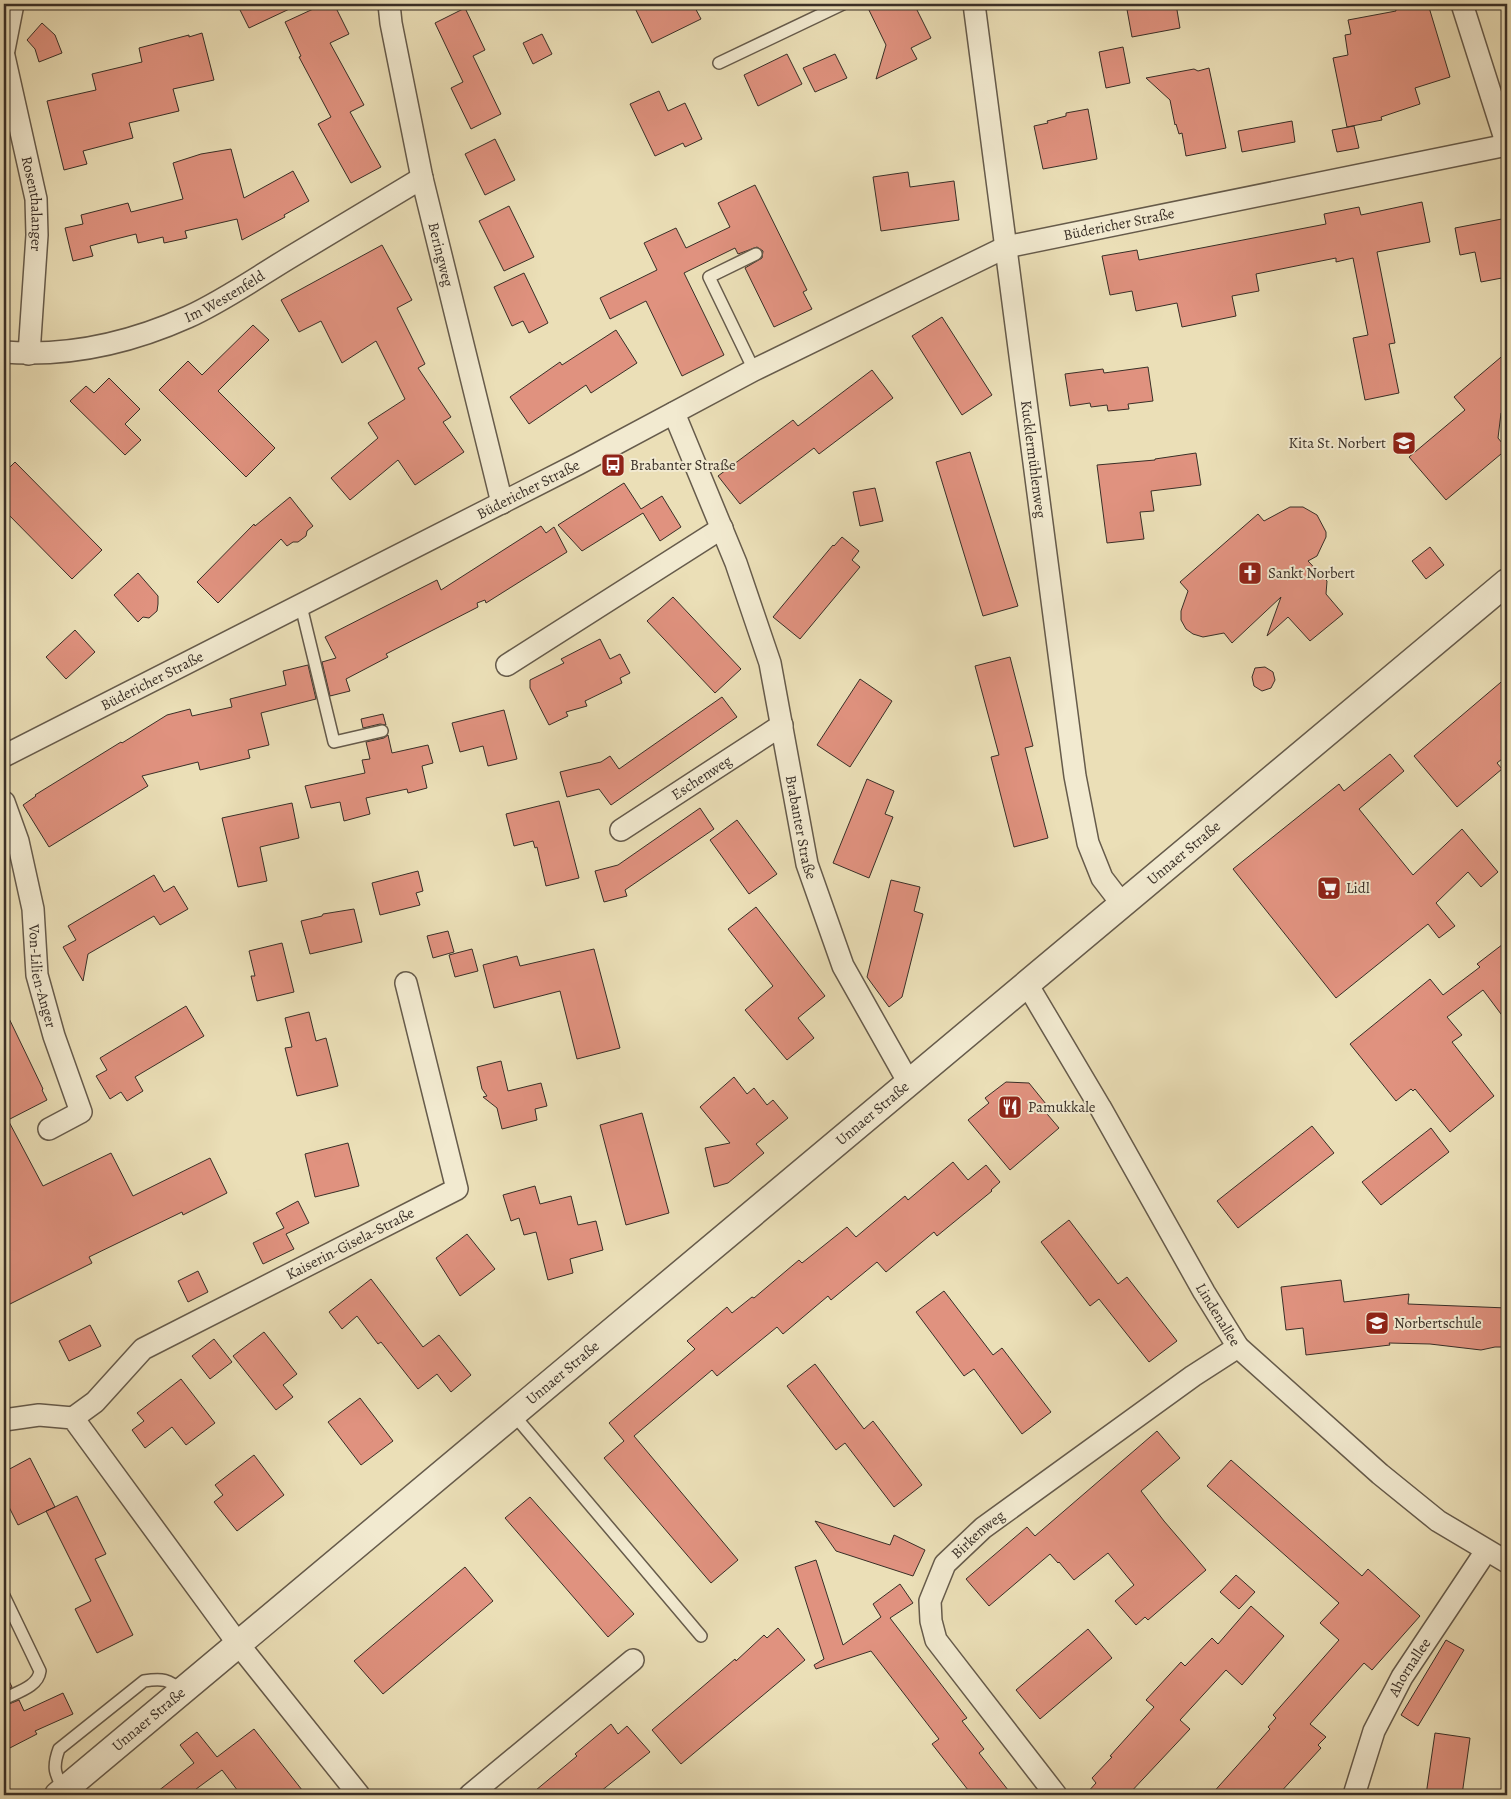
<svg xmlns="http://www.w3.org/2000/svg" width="1511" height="1799" viewBox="0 0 1511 1799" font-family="Alegreya,serif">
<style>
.building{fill:#e0927f;stroke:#392f27}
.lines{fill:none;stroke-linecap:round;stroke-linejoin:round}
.service-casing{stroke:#665b4b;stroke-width:14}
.minor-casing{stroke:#665b4b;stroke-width:24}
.tertiary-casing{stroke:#665b4b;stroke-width:29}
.service{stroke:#f2ead0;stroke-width:11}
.minor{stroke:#f2ead0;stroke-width:21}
.tertiary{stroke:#f2ead0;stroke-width:26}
.labels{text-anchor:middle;stroke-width:4;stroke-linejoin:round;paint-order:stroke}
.street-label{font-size:15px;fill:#392f27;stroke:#f2ead0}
.poi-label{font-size:15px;fill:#392f27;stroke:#f2ead0;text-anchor:start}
</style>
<rect width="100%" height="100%" fill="#ebdfb7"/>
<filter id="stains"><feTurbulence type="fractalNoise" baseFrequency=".004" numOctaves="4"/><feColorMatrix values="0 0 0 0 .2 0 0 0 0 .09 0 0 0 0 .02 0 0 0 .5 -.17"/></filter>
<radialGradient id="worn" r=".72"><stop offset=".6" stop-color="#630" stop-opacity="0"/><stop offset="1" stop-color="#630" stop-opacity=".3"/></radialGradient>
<path class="building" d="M237 4H300L249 28Z
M324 4H334L349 34 330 43 364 105 350 112 381 167 351 183 318 124 331 117 299 57 301 56 285 22Z
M633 4H693L701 19 652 43Z
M866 4H914L931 38 911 48 917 59 876 79 886 45Z
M1126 4H1176L1180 28 1132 37Z
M1395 4H1428L1450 77 1415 88 1420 104 1381 117 1382 120 1347 127 1333 58 1348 55 1345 35 1351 34 1348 20 1396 11Z
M465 8 485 50 473 56 501 114 471 129 451 88 463 82 435 23Z
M42 23 55 35 62 53 39 62 35 49 27 40Z
M202 33 214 80 173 89 179 111 129 123 133 138 83 151 87 164 64 170 47 101 96 90 92 74 142 62 139 48 189 35V37Z
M542 34 552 54 533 64 523 43Z
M1123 47 1130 83 1106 88 1099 52Z
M787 54 802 84 758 106 744 75Z
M835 54 847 78 815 92 803 68Z
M1209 68 1226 148 1186 156 1182 133 1179 134 1176 124 1175 125 1170 100 1146 78 1194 69 1198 71Z
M659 91 668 111 685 103 702 139 685 147 683 143 655 156 630 104Z
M1088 109 1097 159 1043 169 1034 126 1048 123 1047 121 1066 116V113Z
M1292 121 1295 142 1242 152 1238 131Z
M1354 126 1359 148 1337 152 1332 130Z
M495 139 515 180 485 195 465 154Z
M231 149 244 198 293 171 309 201 284 215 285 217 242 240 237 219 185 231 187 238 164 243 163 237 138 243 136 234 112 240 90 246 93 256 73 261 65 228 83 224 81 215 128 203 131 212 183 199 173 163 201 154Z
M908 172 910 187 954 181 959 220 881 231 873 177Z
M755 185 807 290 803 292 812 309 774 327 745 268 762 258 763 251 757 247 738 254 735 248 684 273 724 355 682 376 646 301 610 319 600 298 657 270 644 243 676 228 686 248 730 227 718 203Z
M1422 202 1430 242 1377 252 1395 343 1389 344 1399 393 1365 400 1353 338 1368 335 1353 258 1336 262V258L1256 274 1259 291 1232 296 1236 316 1182 327 1177 303 1136 311 1132 291 1110 295 1102 256 1137 250 1139 260 1326 224 1324 214 1359 207 1361 215Z
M509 206 534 257 504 271 479 221Z
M1507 218V277L1481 282 1475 252 1460 255 1455 228Z
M382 245 412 300 397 308 425 364 418 368 451 417 443 422 464 452 415 485 398 460 350 500 331 478 378 438 368 423 405 399 376 341 342 363 321 321 299 332 281 300Z
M524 273 548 323 529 333 523 321 512 326 494 287Z
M942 317 992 395 962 415 912 336Z
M253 325 269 340 218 391 275 448 246 477 159 390 188 361 202 375Z
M616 330 637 363 591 393 586 385 529 424 510 397 560 362 562 365Z
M1507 352V408L1501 413 1498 438 1507 449 1446 500 1409 457 1465 410 1454 397Z
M1148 367 1153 401 1128 404 1129 409 1108 411 1107 405 1091 407 1090 403 1070 406 1065 374 1103 369 1104 373Z
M872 370 893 398 819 454 814 448 740 504 718 476 793 420 798 426Z
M109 378 140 409 125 424 141 440 125 455 70 401 86 386 94 393Z
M970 452 1018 606 983 616 936 462Z
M1196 453 1201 485 1151 491 1154 511 1140 512 1144 539 1107 543 1097 465 1155 460V459Z
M15 462 102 550 72 579 4 510V473Z
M624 483 641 509 662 496 681 527 660 541 643 513 582 551 558 525Z
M875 488 883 521 860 526 853 492Z
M290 497 313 526 307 531 306 536 298 542H293L287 546 281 539 218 603 197 582 254 524 255 526Z
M1290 507H1303L1317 515 1326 532V537L1317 556 1308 561 1327 581 1326 594 1343 614 1310 641 1288 617 1267 636 1281 597 1232 643 1224 633 1203 637 1193 634 1186 629 1181 620V611L1188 591 1180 582 1258 514 1264 521Z
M541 526 546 533 554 527 567 552 486 603 485 600 477 603 478 607 386 654 388 657 346 679 350 691 330 696 322 662 336 658 325 637 437 580 441 590Z
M842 537 859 551 852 560 860 567 800 639 773 617 833 545 834 546Z
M1430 547 1444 565 1426 579 1412 561Z
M138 573 158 596V604L157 611 149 618 143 617 138 622 114 595Z
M673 597 741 669 715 693 647 621Z
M75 630 95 652 66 679 46 657Z
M600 639 610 659 620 654 630 673 620 678 622 683 585 701 587 706 566 712 568 716 549 725 530 688V680L564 663 561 659Z
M1010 657 1033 746 1025 748 1048 838 1014 847 991 757 999 755 975 666Z
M308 665 316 699 261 713 269 745 248 750 250 758 200 770 198 762 142 776 148 786 49 847 23 805 36 796 35 795 121 742 122 743 167 715 190 709 192 716 232 707 230 699 286 685 283 671Z
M1265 667 1273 672 1275 680 1271 688 1262 691 1254 686 1252 677 1255 668Z
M1507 677V755L1497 763 1502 769 1457 807 1414 756Z
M860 679 892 701 850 767 817 745Z
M722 697 737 717 611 805 599 789 567 797 560 772 601 762 610 756 619 769Z
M504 710 517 759 488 766 483 746 460 752 452 723Z
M383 714 386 725 380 724 363 728 361 719Z
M388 735 392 753 428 745 433 763 422 766 427 788 408 793 407 789 366 798 370 814 344 821 340 802 311 808 305 786 365 773 362 760 370 759 366 742 384 738Z
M1390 754 1404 771 1359 809 1413 875 1462 829 1498 872 1481 887 1468 872 1436 903 1455 926 1439 938 1428 924 1336 998 1233 869 1339 784 1344 791Z
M867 779 894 791 885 814 893 817 869 878 833 863Z
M559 801 579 878 546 886 537 847 535 848 533 841 514 846 506 814Z
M292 803 299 838 260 847 267 881 238 887 222 818Z
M700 808 714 829 625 890 627 896 604 902 595 871 618 865Z
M737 820 777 874 749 894 710 840Z
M418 871 423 891 416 893 420 905 380 915 372 883Z
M154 875 164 892 174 886 188 909 160 925 154 916 88 954 83 981 63 947 76 940 68 926Z
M891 880 920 887 914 911 923 914 902 997 889 1007 867 977Z
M756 907 825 996 798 1018 814 1038 787 1060 745 1010 773 986 728 929Z
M354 909 362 942 310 954 301 921 322 916 323 914Z
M448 931 454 952 433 958 427 936Z
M1507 941V1022L1483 990 1447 1017 1462 1035 1452 1042 1494 1096 1450 1132 1415 1089 1413 1091 1411 1089 1396 1101 1350 1044 1430 979 1443 995 1480 967 1477 964Z
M282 943 294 992 257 1001 251 976H255L249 951Z
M472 949 478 971 455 977 449 955Z
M594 949 620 1048 577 1059 560 991 494 1008 483 965 517 956 520 966Z
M186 1006 204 1036 135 1077 143 1091 127 1101 121 1092 110 1099 96 1076 107 1070 100 1058Z
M4 1008 43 1089 42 1090 47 1100 8 1120 43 1186 111 1153 133 1196 210 1158 227 1193 183 1215 182 1212 89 1257 92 1263 4 1307Z
M309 1012 316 1041 326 1038 338 1086 297 1096 285 1048 292 1047 285 1018Z
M501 1061 508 1091 541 1083 547 1106 535 1109 537 1120 502 1129 497 1108 483 1097 487 1096 482 1089 477 1067Z
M734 1077 747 1094 754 1088 767 1105 773 1100 788 1118 756 1144 764 1153 728 1183 714 1187 705 1148 730 1143 700 1107Z
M1006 1082 1029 1083 1046 1104 1042 1108 1059 1128 1010 1170 968 1120 989 1103 985 1098Z
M642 1113 669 1213 626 1225 600 1125Z
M1312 1126 1334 1153 1238 1228 1217 1201Z
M1431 1128 1449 1152 1381 1205 1362 1182Z
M348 1143 359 1186 315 1197 305 1154Z
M953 1162 968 1180 986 1165 1000 1182 991 1190 992 1191 937 1236 934 1232 886 1272 877 1262 831 1300 828 1296 783 1334 777 1327 717 1376 712 1370 634 1436 738 1560 711 1583 604 1458 624 1441 609 1423 695 1349 687 1341 727 1307 732 1313 752 1297 754 1298 799 1260 802 1263 847 1227 856 1237 905 1196 908 1200Z
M535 1186 540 1204 571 1196 578 1225 596 1221 603 1250 570 1259 573 1273 548 1280 536 1232 524 1235 519 1218 511 1221 503 1195Z
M298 1201 309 1223 286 1234 294 1249 263 1264 253 1243 284 1228 276 1213Z
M1069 1220 1118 1284 1127 1277 1177 1341 1149 1362 1099 1299 1090 1306 1041 1242Z
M467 1234 495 1269 460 1296 436 1258Z
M198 1271 208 1292 188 1302 178 1281Z
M371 1279 423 1347 439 1335 471 1375 451 1392 437 1374 418 1389 381 1342 378 1344 357 1316 342 1329 329 1312Z
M1341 1280 1344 1302 1409 1294 1408 1304 1507 1308V1347H1495L1481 1350 1430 1344 1389 1343 1390 1345 1306 1355 1303 1328 1286 1330 1281 1287Z
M944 1291 993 1355 1002 1348 1051 1412 1022 1434 974 1369 964 1376 916 1312Z
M90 1325 101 1346 69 1361 59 1341Z
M264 1332 297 1374 283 1385 293 1397 276 1410 233 1356Z
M214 1339 232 1362 210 1379 192 1356Z
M815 1364 864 1429 873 1421 922 1485 894 1507 845 1443 836 1450 787 1386Z
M181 1379 215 1423 186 1445 172 1427 145 1448 132 1430 144 1421 137 1413Z
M360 1398 393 1441 361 1465 328 1422Z
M1157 1431 1180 1458 1141 1491 1164 1521 1206 1570 1148 1620 1145 1617 1136 1625 1115 1601 1134 1585 1108 1553 1074 1580 1059 1562 1058 1563 1050 1554 989 1606 966 1579 1027 1527 1035 1536Z
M254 1455 284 1495 237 1531 214 1502 223 1495 215 1485Z
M30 1458 55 1507 77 1496 106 1554 95 1559 133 1635 97 1653 75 1609 91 1601 46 1511 55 1507 18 1525 4 1497V1472Z
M1231 1460 1362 1576 1368 1569 1420 1616 1372 1670 1364 1663 1310 1724 1326 1737 1318 1745 1321 1748 1278 1795H1211L1270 1729 1268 1727 1276 1718 1273 1715 1339 1640 1320 1623 1339 1603 1207 1486Z
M530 1497 634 1614 608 1637 505 1518Z
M815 1521 890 1545 894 1535 925 1550 913 1576 836 1551Z
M816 1560 843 1645 881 1617 873 1604 900 1584 913 1603 890 1618 967 1718 962 1721 984 1749 979 1753 1012 1795H972L932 1744 939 1739 871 1651 816 1669 814 1665 824 1659 795 1567Z
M465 1567 493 1601 383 1694 354 1661Z
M1236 1575 1255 1592 1239 1609 1220 1592Z
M1251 1606 1284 1636 1242 1685 1226 1670 1180 1720 1190 1729 1128 1795H1085L1096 1783 1092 1778 1112 1757 1110 1756 1154 1707 1146 1700 1181 1662 1185 1666 1212 1638 1218 1644Z
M778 1628 805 1660 681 1764 652 1730 735 1659 736 1661 764 1635 767 1638Z
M1088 1629 1112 1658 1040 1719 1016 1690Z
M1446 1640 1464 1650 1418 1726 1401 1715Z
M4 1671 12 1687 4 1691Z
M63 1693 73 1714 35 1731 37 1734 4 1751V1706L19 1700 24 1711Z
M611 1724 618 1734 627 1726 650 1752 596 1795H530L577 1756 575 1754Z
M254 1729 306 1795H241L222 1770 188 1795H153L194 1763 180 1745 197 1732 217 1757Z
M1435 1733 1470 1738 1462 1795H1426Z"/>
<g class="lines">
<g class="service-casing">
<path id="service" d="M719 63 843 4
M754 370 709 277 756 254
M301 606 334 742 382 731
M513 1414 701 1636
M4 1596 40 1671C38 1687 17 1692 4 1699
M64 1790C55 1774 52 1768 59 1749L144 1681C162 1678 169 1679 183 1692"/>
</g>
<g class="minor-casing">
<g id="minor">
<path id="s1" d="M389 4 391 23 422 178 502 503"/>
<path id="s2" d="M974 4 1075 776 1088 843 1102 878 1122 904"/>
<path d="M1462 4 1507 145"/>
<path d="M4 50 13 4"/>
<path id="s3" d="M4 56 36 199 37 235 29 354"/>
<path id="s4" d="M4 352C67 357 130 343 188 317 223 301 256 278 289 258 334 231 378 204 422 178"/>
<path id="s5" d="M674 413 736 563 770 663 807 864 843 966 909 1083"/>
<path d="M507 665 722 528"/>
<path id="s6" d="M4 756 578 464 754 370 1006 247 1507 145"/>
<path id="s7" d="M4 802 18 841 33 909 37 975 54 1036 81 1112 49 1129"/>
<path id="s8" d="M621 830 782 725"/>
<path id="s9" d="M1027 984 1100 1107 1204 1292 1238 1347 1380 1474 1438 1521 1507 1562"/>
<path id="s10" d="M73 1418 95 1402 143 1349 457 1189 406 983"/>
<path d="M4 1420 39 1415 73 1418 239 1645 359 1795"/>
<path d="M470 1795 633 1660"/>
<path id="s11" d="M1056 1795 936 1640 931 1621 930 1601 945 1564 983 1528 1193 1376 1238 1347"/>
<path id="s12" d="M1354 1795 1374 1731 1402 1677 1486 1551"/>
</g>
</g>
<g class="tertiary-casing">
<g id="tertiary">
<path id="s13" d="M58 1795 1507 582"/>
</g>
</g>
<use href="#service" class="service"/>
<use href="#minor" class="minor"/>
<use href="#tertiary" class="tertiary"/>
</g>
<defs>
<g id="school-square" transform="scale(1.25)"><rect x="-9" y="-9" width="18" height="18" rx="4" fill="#8f2418" stroke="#f2ead0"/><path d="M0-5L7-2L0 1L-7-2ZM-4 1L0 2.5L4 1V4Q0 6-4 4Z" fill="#fff"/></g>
<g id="bus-square" transform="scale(1.25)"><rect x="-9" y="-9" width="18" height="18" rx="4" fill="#8f2418" stroke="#f2ead0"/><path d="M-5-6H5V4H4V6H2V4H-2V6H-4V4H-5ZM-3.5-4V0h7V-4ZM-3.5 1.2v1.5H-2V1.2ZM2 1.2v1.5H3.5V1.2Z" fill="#fff"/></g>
<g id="church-square" transform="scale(1.25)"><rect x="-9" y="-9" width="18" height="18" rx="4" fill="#8f2418" stroke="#f2ead0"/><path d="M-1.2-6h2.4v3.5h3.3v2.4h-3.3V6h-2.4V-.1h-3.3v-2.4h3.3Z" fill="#fff"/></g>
<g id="supermarket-square" transform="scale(1.25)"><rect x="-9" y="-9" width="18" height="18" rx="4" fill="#8f2418" stroke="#f2ead0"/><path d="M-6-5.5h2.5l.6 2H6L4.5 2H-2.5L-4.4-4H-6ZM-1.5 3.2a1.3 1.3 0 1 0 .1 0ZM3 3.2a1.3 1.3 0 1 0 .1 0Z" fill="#fff"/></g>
<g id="restaurant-square" transform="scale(1.25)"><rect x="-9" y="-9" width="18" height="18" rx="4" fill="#8f2418" stroke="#f2ead0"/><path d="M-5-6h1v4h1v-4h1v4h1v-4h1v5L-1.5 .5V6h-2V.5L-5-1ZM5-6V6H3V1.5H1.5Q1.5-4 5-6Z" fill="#fff"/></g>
</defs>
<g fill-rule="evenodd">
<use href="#school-square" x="1404" y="443"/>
<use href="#bus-square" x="613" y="465"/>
<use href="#church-square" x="1250" y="573"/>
<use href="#supermarket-square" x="1329" y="888"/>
<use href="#restaurant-square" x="1010" y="1107"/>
<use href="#school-square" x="1377" y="1323"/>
</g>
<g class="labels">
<g class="street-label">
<text dy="5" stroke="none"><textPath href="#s3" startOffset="151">Rosenthalanger</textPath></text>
<text dy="5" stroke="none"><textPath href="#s6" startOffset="1239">Büdericher Straße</textPath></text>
<text dy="5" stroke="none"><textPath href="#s1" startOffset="256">Beringweg</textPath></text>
<text dy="5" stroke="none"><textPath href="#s4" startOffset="231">Im Westenfeld</textPath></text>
<text dy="5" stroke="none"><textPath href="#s2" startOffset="459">Kucklermühlenweg</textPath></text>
<text dy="5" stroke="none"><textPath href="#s6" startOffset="588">Büdericher Straße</textPath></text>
<text dy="5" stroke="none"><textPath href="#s6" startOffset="166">Büdericher Straße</textPath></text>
<text dy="5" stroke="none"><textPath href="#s8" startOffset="96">Eschenweg</textPath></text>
<text dy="5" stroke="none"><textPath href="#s5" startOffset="435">Brabanter Straße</textPath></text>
<text dy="5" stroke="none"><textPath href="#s13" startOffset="1468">Unnaer Straße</textPath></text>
<text dy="5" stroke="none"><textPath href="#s7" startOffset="179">Von-Lilien-Anger</textPath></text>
<text dy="5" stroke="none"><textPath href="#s13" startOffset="1062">Unnaer Straße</textPath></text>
<text dy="5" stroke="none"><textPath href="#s10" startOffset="331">Kaiserin-Gisela-Straße</textPath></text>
<text dy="5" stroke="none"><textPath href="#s9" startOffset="382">Lindenallee</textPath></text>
<text dy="5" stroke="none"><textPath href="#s13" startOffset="658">Unnaer Straße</textPath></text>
<text dy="5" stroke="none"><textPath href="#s11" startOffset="320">Birkenweg</textPath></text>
<text dy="5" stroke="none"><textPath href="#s12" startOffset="140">Ahornallee</textPath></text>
<text dy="5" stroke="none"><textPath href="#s13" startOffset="118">Unnaer Straße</textPath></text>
</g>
<g class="poi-label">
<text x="1386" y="448" text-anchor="end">Kita St. Norbert</text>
<text x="630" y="470">Brabanter Straße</text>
<text x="1268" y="578">Sankt Norbert</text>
<text x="1346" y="893">Lidl</text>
<text x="1028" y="1112">Pamukkale</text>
<text x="1394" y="1328">Norbertschule</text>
</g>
</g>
<rect width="1511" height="1799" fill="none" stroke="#ebdfb7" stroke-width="20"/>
<rect x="5" y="5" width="1501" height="1789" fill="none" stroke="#392f27" stroke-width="2.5"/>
<rect x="10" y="10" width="1491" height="1779" fill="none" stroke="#392f27"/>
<rect width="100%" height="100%" filter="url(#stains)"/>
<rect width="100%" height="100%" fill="url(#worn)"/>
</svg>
